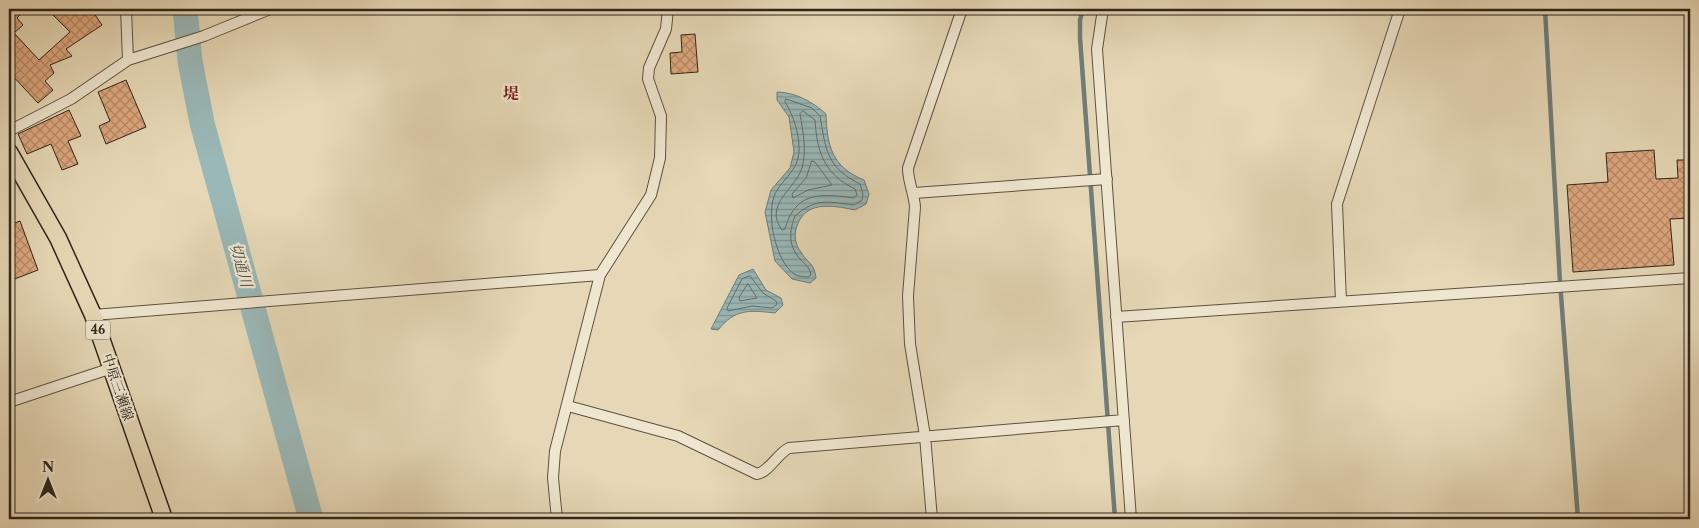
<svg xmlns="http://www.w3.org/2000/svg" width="1699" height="528" viewBox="0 0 1699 528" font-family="'Libre Caslon Text','Noto Serif JP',serif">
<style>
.water{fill:url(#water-rules);stroke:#6f7d7a}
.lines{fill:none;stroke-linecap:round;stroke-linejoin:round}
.shore{stroke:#646e6a;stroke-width:1}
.stream{stroke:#6f7d7a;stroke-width:4.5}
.river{stroke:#9ab8b8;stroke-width:25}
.building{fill:url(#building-cross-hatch);stroke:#2e251c}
.street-casing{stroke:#5c5242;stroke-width:12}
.primary-casing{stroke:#2e251c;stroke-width:19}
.street{stroke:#efe6d0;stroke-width:10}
.primary{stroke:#e6d8b6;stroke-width:16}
.labels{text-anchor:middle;stroke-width:4.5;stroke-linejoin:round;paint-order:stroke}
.shield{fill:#efe6d0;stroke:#685f52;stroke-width:1}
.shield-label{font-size:12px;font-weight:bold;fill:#2e251c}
.street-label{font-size:14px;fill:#2e251c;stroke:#efe6d0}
.water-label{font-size:15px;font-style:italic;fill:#494a43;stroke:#efe6d0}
.quarter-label{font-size:16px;font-weight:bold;fill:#7a1f14;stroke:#efe6d0}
</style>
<defs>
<pattern id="water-rules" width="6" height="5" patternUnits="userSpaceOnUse" patternTransform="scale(1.25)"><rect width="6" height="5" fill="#9ab8b8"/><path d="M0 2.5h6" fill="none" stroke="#7e9595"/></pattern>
<pattern id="building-cross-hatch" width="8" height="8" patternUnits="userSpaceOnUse" patternTransform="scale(1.25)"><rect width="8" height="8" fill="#dea77d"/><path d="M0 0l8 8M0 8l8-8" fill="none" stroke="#b48866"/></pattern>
</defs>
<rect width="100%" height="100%" fill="#e6d8b6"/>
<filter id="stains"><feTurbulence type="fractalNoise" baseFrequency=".004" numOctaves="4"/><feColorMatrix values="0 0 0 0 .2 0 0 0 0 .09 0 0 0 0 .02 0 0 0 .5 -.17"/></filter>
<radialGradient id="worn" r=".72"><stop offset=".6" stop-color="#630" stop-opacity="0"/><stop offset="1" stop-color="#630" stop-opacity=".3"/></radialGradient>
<path class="water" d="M777 92C795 92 813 102 826 114 827 146 832 167 864 180L869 194 866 204 855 210C831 205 804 200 796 229 794 237 796 246 801 252 808 264 814 262 816 278L810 283 792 279 775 261 765 212 771 190 790 168 794 152 789 117 777 100Z
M753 269 766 290 781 298 783 305 775 313C748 310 735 309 718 330L711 329 739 275Z"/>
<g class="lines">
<path class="shore" d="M786 99 812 108 820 116C826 150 826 167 860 184L863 194 862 200 854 205C828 202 817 197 795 216 790 229 788 243 797 255 802 263 810 266 811 275L808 277C804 277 797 276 794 274 775 260 765 212 776 192 784 178 797 171 799 153 800 136 794 116 785 102Z
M803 111 815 120C817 152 824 174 855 189L857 195 853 198C820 193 795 192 785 229L782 230C763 205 796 188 802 168 807 150 803 132 800 114Z
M812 161 815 162 832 185 808 190 793 198 792 194 806 178Z
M750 276 763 293 776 301 777 304 772 308 752 306 728 311 727 308 742 279Z
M748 284 757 298 740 301 739 298Z"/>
<path class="stream" d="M1083 9 1080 20V38L1115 519
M1545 9 1560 282 1578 519"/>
<path class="river" d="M185 9 190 61 202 123 311 519"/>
</g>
<path class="building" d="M9 9H26L17 18 23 25 14 33 39 60 70 32 47 9H91L102 25 66 49 72 56 50 65 54 73 45 81 53 90 38 103 9 72Z
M695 34 698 72 671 74 670 53 682 52 681 35Z
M126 80 146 127 106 144 99 126 110 121 98 92Z
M69 110 81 136 68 141 78 164 62 170 51 144 27 154 18 134Z
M1654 150 1656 179 1678 178 1677 160H1690V218L1670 219 1674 265 1573 272 1567 185 1608 182 1606 153Z
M20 221 38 270 12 280 9 272V225Z"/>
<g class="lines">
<g class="street-casing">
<path id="street" d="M126 9 128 60
M1103 9 1097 49 1131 519
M9 131 71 99 128 60 204 36 270 9
M914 193 1107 179
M1341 301 1337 204 1400 9
M93 315 600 275
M1116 317 1690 278
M9 402 112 368
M568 406 678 436 757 474C770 471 777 454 789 448L1124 420
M557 519 553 478 555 451 600 275 651 195 660 158 661 116 648 79 649 68 666 29 668 9
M932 519 925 436 910 344 909 321 908 296 915 207C914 193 908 182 908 168L962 9"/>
</g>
<g class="primary-casing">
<path id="primary" d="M9 152 58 238 93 315 164 519"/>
</g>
<use href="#street" class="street"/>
<use href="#primary" class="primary"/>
</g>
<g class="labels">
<rect class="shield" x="85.5" y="320.5" width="25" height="19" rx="4"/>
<g class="shield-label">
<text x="98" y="334">46</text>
</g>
<g class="street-label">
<text transform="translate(118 387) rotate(71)" y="5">中原三瀬線</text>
</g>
<g class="water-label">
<text transform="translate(241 265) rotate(75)" y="5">切通川</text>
</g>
<g class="quarter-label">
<text x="511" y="99">堤</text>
</g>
</g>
<rect width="1699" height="528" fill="none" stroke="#e6d8b6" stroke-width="30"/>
<rect x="10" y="10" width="1679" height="508" fill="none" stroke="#2e251c" stroke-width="2.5"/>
<rect x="15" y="15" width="1669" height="498" fill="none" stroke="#2e251c"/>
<g transform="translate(48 480)" stroke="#efe6d0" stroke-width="4" paint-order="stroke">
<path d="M0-4L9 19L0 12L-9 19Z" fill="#2e251c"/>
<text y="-8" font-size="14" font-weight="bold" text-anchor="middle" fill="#2e251c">N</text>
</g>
<rect width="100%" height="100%" filter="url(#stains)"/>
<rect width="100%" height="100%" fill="url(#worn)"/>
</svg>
